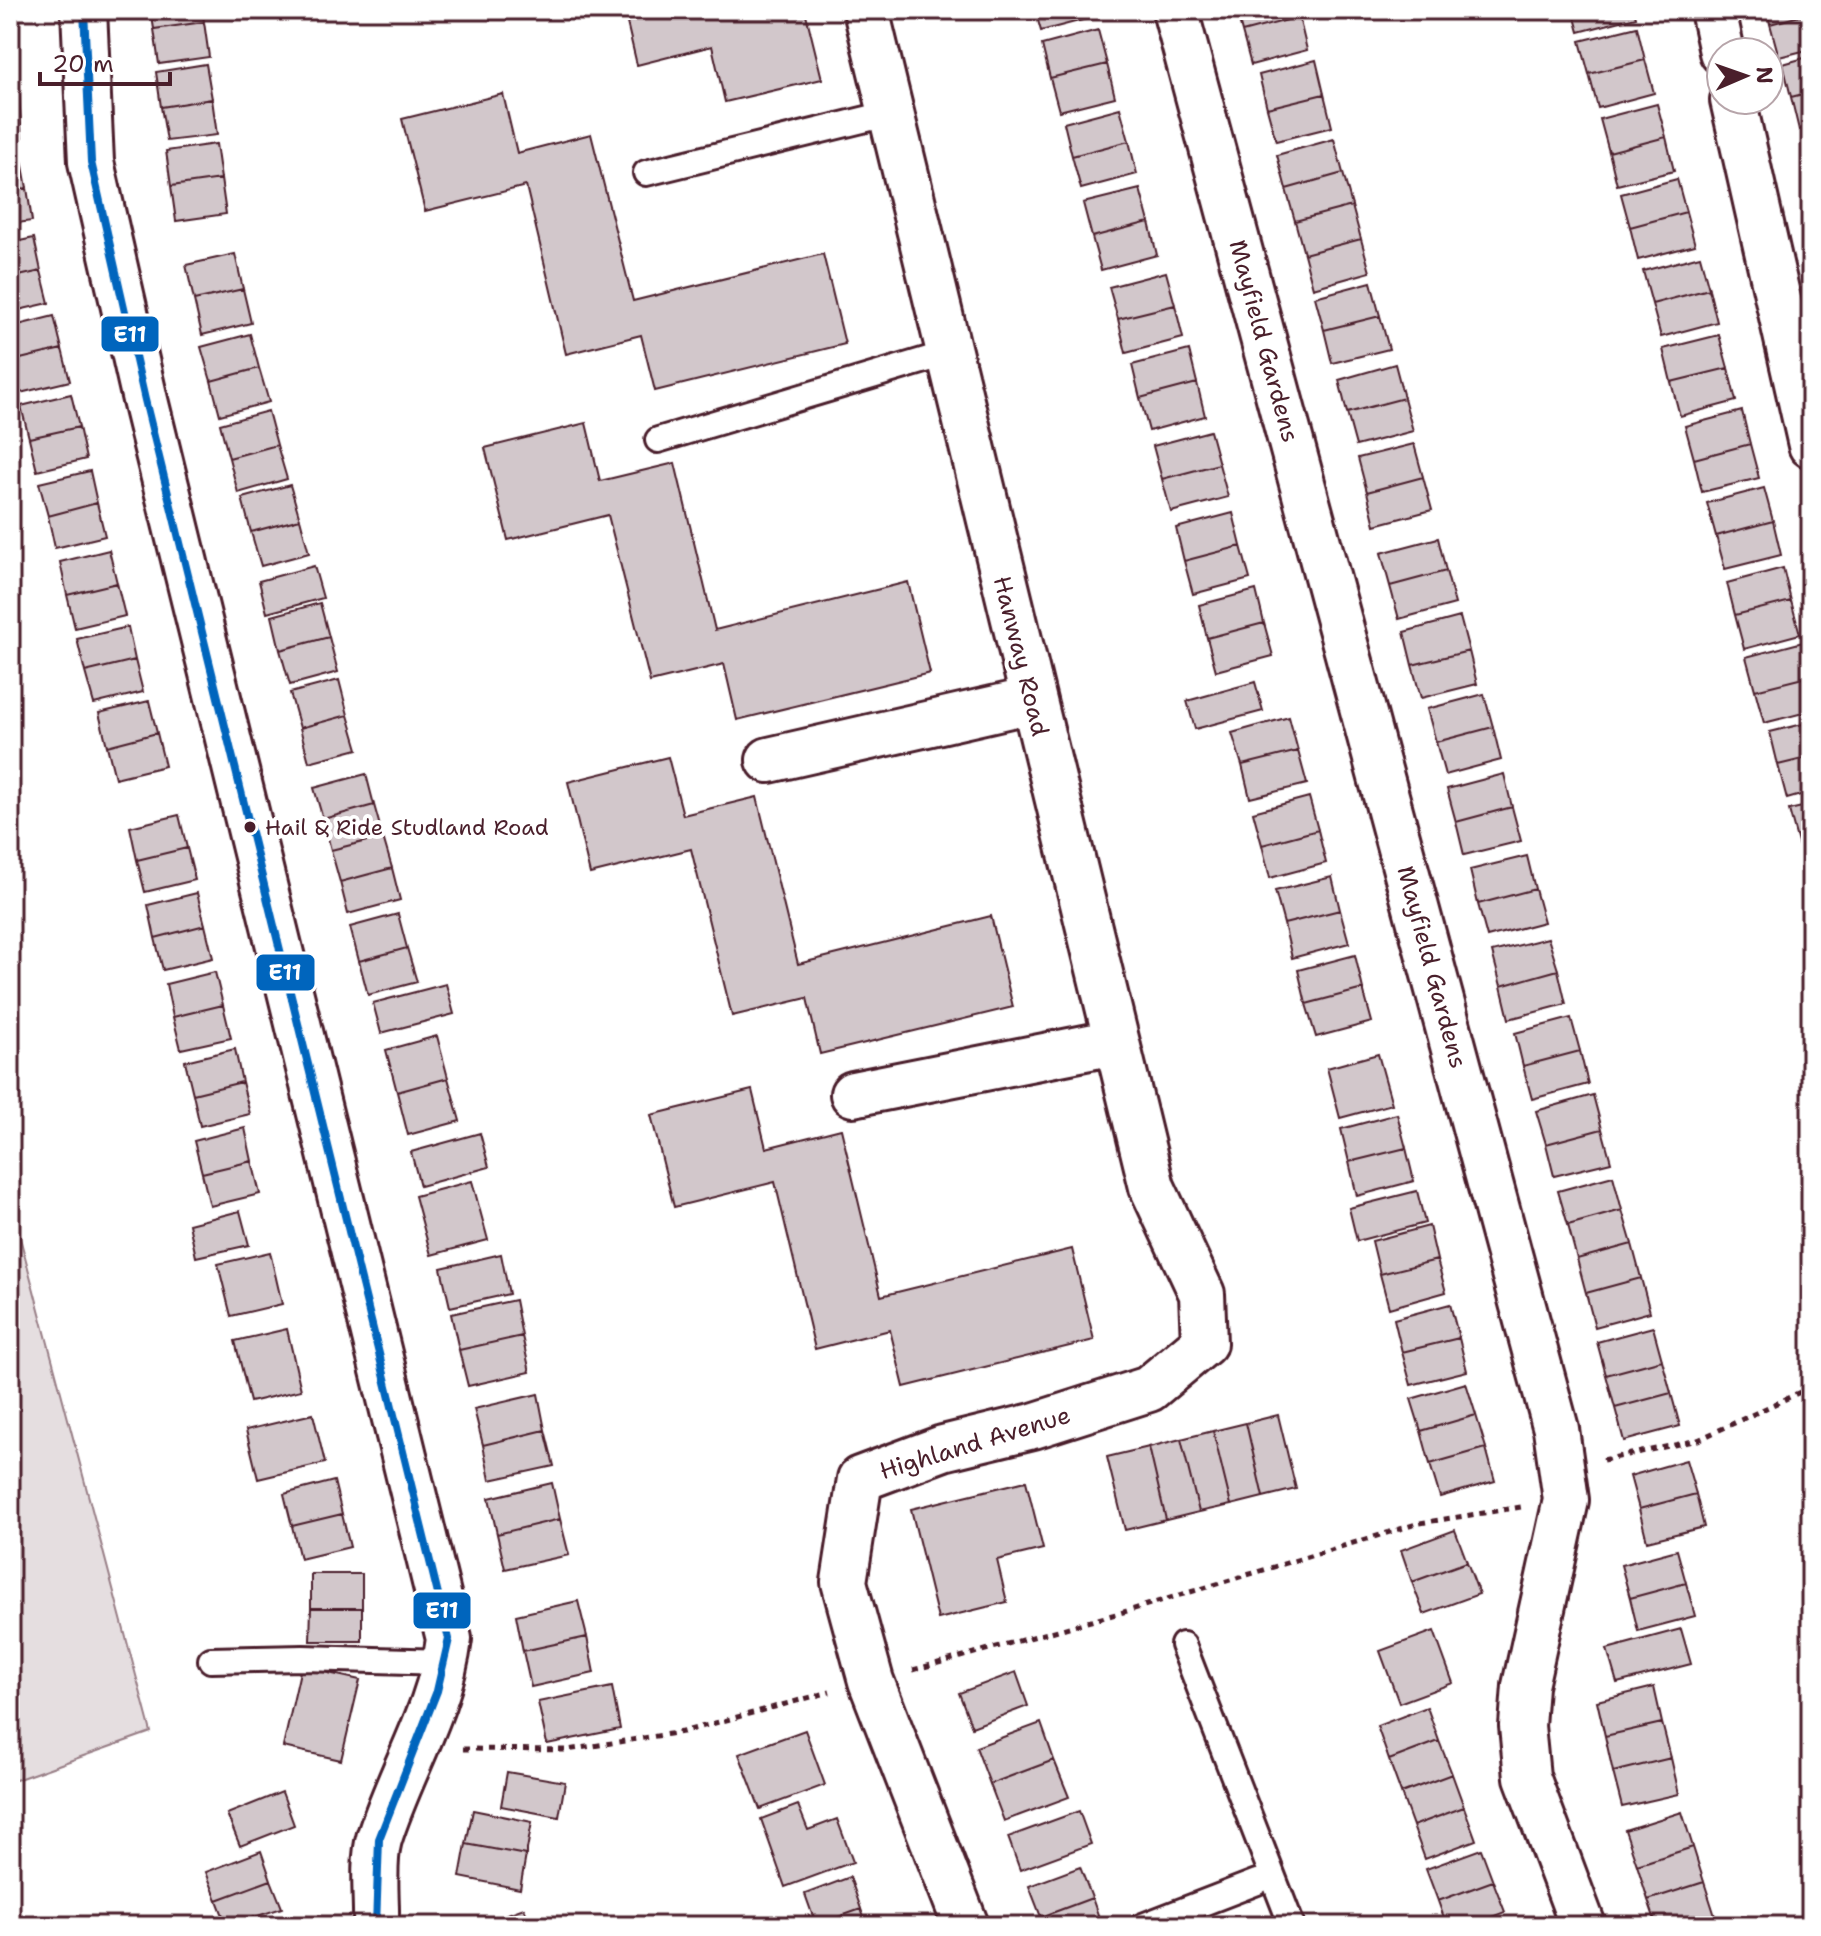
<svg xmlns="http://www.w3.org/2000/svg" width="1821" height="1936" viewBox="0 0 1821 1936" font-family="'Shantell Sans',sans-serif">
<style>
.green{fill:#e5dee0;stroke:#987e86;stroke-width:2}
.building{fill:#d2c7cb;stroke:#4a1f2b;stroke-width:2}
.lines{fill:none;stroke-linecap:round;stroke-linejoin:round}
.service-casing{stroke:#4a1f2b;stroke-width:30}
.minor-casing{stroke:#4a1f2b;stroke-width:50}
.path{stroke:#4a1f2b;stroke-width:5;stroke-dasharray:6 6;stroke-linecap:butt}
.service{stroke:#fff;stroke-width:24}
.minor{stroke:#fff;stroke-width:44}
.bus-1-casing{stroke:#fff;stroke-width:14}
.bus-1{stroke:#0065bd;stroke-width:8}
.bus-dot{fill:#4a1f2b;stroke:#fff;stroke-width:3}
.labels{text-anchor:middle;stroke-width:8;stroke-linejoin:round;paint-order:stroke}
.bus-label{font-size:22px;fill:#4a1f2b;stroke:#fff;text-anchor:start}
.street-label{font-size:24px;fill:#4a1f2b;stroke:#fff}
.line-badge{stroke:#fff;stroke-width:3}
.badge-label{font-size:22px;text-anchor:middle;font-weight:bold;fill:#fff}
</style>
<rect width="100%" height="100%" fill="#fff"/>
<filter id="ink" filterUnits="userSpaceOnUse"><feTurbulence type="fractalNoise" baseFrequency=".0125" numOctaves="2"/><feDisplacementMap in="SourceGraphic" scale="16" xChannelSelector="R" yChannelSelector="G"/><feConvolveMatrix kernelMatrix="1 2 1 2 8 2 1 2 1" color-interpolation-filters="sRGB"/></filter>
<g filter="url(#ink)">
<path class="green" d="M10 1200 151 1732 10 1782Z"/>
<path class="building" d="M151 10H202L204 22 154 29Z
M624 10H805L822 79 725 102 712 46 637 65Z
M1035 10H1096L1098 16 1041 31Z
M1236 10H1297L1299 17 1242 32Z
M1573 10H1634L1636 17 1579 32Z
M1767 10H1811V13L1770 24Z
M1811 13V49L1779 57 1770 24Z
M1299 17 1307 50 1251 65 1242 32Z
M204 22 209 57 159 64 154 29Z
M1637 27 1645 60 1589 74 1580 41Z
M10 30H13L15 63 10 64Z
M1098 30 1107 64 1050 78 1042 45Z
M1811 56V92L1791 97 1783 64Z
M1316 60 1324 94 1267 108 1259 75Z
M1645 60 1654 93 1598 108 1589 74Z
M206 64 212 99 161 107 156 72Z
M1107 64 1115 97 1059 111 1050 78Z
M10 76H18L20 109 10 110Z
M1811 92V127L1799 130 1791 97Z
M503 94 517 153 591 134 633 301 823 254 845 344 655 391 641 335 566 354 526 186 425 211 402 119Z
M1324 94 1332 127 1276 141 1267 108Z
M212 99 217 135 167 141 161 107Z
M1657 104 1666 137 1609 152 1600 119Z
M1120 108 1129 141 1072 156 1064 123Z
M20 109 22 143H10V110Z
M1666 137 1674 171 1617 185 1609 152Z
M1334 139 1343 173 1286 189 1277 155Z
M1129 141 1137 174 1081 189 1072 156Z
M216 144 221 179 171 186 166 151Z
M21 155 27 188 10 191V156Z
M1343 173 1352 206 1295 221 1286 189Z
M221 179 226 214 176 221 171 186Z
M1677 179 1686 212 1630 227 1621 194Z
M27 188 32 221 10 224V191Z
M1140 189 1149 222 1092 237 1083 203Z
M1352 206 1361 239 1304 254 1295 221Z
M1686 212 1695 245 1638 260 1630 227Z
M1149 222 1157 255 1101 270 1092 237Z
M34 238 41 271 10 278V243Z
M1361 239 1370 272 1313 288 1304 254Z
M235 254 243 289 194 300 186 265Z
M1700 256 1709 289 1652 304 1643 271Z
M41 271 49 303 10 312V278Z
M1166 272 1175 305 1118 319 1109 287Z
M1371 282 1380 316 1324 330 1315 297Z
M243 289 251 323 202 335 194 300Z
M1709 289 1717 322 1661 337 1652 304Z
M1175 305 1183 338 1126 353 1118 319Z
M54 316 62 349 12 361 10 327Z
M1380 316 1389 349 1332 363 1324 330Z
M250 334 259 368 211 381 201 347Z
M1719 335 1728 368 1671 382 1663 349Z
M62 349 70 381 20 393 12 361Z
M1189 350 1197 383 1140 398 1132 365Z
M1395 364 1404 398 1347 413 1339 380Z
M259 368 269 402 220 415 211 381Z
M1728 368 1736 401 1680 416 1671 382Z
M1197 383 1205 416 1149 431 1140 398Z
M71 394 79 427 29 438 21 406Z
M1404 398 1413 431 1356 446 1347 413Z
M268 411 277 445 229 458 220 424Z
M1742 411 1750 444 1694 459 1685 426Z
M586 423 600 481 675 463 715 630 908 582 930 673 737 720 724 664 650 682 608 515 508 540 485 448Z
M79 427 86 459 37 471 29 438Z
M1210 431 1219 464 1162 479 1153 446Z
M1414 444 1423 477 1367 492 1358 458Z
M1750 444 1759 478 1702 492 1694 459Z
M277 445 287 479 238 493 229 458Z
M1219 464 1228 497 1171 512 1162 479Z
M90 471 97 503 48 516 39 483Z
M1423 477 1432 510 1375 525 1367 492Z
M290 485 300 519 251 532 242 498Z
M1764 488 1773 521 1716 536 1707 503Z
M97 503 105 536 55 548 48 516Z
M1233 513 1241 546 1184 561 1176 528Z
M300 519 309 553 261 566 251 532Z
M1773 521 1781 555 1725 569 1716 536Z
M1438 538 1446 571 1390 586 1381 553Z
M1241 546 1250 579 1193 594 1184 561Z
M109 550 117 583 67 595 60 562Z
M314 566 323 598 267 613 259 581Z
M1783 568 1791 601 1735 615 1727 583Z
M1446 571 1455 604 1399 619 1390 586Z
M117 583 125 616 75 628 67 595Z
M1256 590 1264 623 1207 638 1199 605Z
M1791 601 1800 634 1744 649 1735 615Z
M320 603 329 637 280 650 272 616Z
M1460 617 1469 651 1412 665 1404 632Z
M1264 623 1273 656 1216 671 1207 638Z
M128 627 135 660 85 672 77 639Z
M329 637 338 672 290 685 280 650Z
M1803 642 1811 676 1755 690 1746 657Z
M1469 651 1477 684 1421 698 1412 665Z
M135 660 143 692 94 704 85 672Z
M1811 676V711L1764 723 1755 690Z
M339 680 348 715 300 728 290 693Z
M1255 682 1263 711 1195 729 1187 701Z
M1484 694 1493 727 1436 742 1427 709Z
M149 701 157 733 107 746 99 713Z
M348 715 358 749 309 762 300 728Z
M1289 717 1298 751 1242 765 1232 733Z
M1811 722V757L1778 765 1770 732Z
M1493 727 1501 760 1445 775 1436 742Z
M157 733 165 766 115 778 107 746Z
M1298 751 1307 784 1250 798 1242 765Z
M668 757 683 815 757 797 798 964 991 916 1013 1007 820 1054 807 998 732 1016 691 849 590 874 568 782Z
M1811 757V792L1787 799 1778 765Z
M366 774 374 805 323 819 314 788Z
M1504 774 1512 807 1456 822 1447 789Z
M1309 797 1318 830 1262 845 1253 812Z
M374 805 383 837 331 850 323 819Z
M1811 805V840L1798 843 1789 810Z
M1512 807 1521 841 1464 855 1456 822Z
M179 815 187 848 137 860 130 827Z
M1318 830 1326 863 1270 878 1262 845Z
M383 837 392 868 340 882 331 850Z
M1811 840V876L1807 877 1798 843Z
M187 848 195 880 145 892 137 860Z
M1527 856 1535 889 1478 904 1470 870Z
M392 868 400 900 348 914 340 882Z
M1332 877 1340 910 1284 924 1275 891Z
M1535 889 1544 922 1487 937 1478 904Z
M197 893 205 925 155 938 148 905Z
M1340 910 1349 943 1292 958 1284 924Z
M398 914 407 948 359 961 350 927Z
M205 925 213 958 163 970 155 938Z
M1548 938 1558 970 1501 986 1492 952Z
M407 948 417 982 368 995 359 961Z
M1355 955 1363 989 1306 1004 1298 970Z
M1558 970 1566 1004 1509 1019 1501 986Z
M215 972 223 1005 173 1017 166 984Z
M446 984 454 1014 381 1033 373 1003Z
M1363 989 1372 1022 1316 1037 1306 1004Z
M223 1005 231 1038 181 1049 173 1017Z
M1571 1018 1580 1051 1523 1066 1515 1033Z
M437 1036 448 1078 397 1092 386 1050Z
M235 1049 242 1082 193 1094 185 1061Z
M1580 1051 1588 1084 1532 1099 1523 1066Z
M1378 1054 1392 1104 1340 1118 1327 1068Z
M448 1078 460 1121 408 1135 397 1092Z
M242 1082 250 1114 200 1126 193 1094Z
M752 1090 766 1148 841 1129 881 1296 1072 1249 1094 1340 904 1387 890 1330 815 1349 775 1182 674 1207 651 1115Z
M1593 1095 1602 1129 1546 1144 1536 1111Z
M1397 1114 1406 1148 1349 1162 1341 1129Z
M245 1128 252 1161 202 1173 194 1141Z
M1602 1129 1611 1162 1554 1176 1546 1144Z
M480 1133 489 1167 420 1186 411 1152Z
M1406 1148 1414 1181 1357 1196 1349 1162Z
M252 1161 260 1194 210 1206 202 1173Z
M1613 1176 1622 1210 1568 1225 1558 1191Z
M472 1181 488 1240 431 1255 415 1196Z
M1417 1191 1425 1223 1357 1241 1349 1208Z
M1622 1210 1632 1244 1577 1259 1568 1225Z
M240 1211 249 1245 196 1257 189 1224Z
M1429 1226 1437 1260 1380 1274 1372 1241Z
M1632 1244 1641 1278 1586 1293 1577 1259Z
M270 1252 282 1304 231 1316 218 1264Z
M501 1254 509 1294 450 1307 441 1268Z
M1437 1260 1446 1292 1389 1308 1380 1274Z
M1641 1278 1650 1312 1595 1327 1586 1293Z
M515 1300 522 1336 459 1350 451 1314Z
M1450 1304 1459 1338 1402 1352 1394 1319Z
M1653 1327 1662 1360 1606 1375 1597 1342Z
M287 1329 301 1390 250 1402 235 1341Z
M522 1336 530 1372 468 1386 459 1350Z
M1459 1338 1467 1371 1411 1385 1402 1352Z
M1662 1360 1671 1393 1615 1408 1606 1375Z
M1466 1383 1476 1415 1421 1431 1411 1399Z
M1671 1393 1680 1426 1624 1441 1615 1408Z
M538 1394 545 1430 483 1445 474 1409Z
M313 1414 325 1463 258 1479 246 1430Z
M1278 1415 1296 1489 1263 1497 1246 1423Z
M1476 1415 1486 1448 1430 1464 1421 1431Z
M1246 1423 1263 1497 1231 1505 1213 1431Z
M545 1430 554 1466 490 1480 483 1445Z
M1213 1431 1231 1505 1199 1512 1181 1439Z
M1181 1439 1199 1512 1166 1520 1149 1447Z
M1149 1447 1166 1520 1125 1530 1107 1457Z
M1486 1448 1495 1481 1440 1497 1430 1464Z
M1686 1460 1696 1494 1639 1509 1630 1476Z
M334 1481 342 1514 292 1526 284 1494Z
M1026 1481 1043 1549 997 1560 1007 1602 938 1619 911 1509Z
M552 1483 560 1519 497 1534 489 1498Z
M1696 1494 1704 1527 1647 1541 1639 1509Z
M342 1514 350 1547 300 1559 292 1526Z
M560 1519 569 1555 505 1569 497 1534Z
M1455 1530 1467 1562 1412 1582 1401 1550Z
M1677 1550 1686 1583 1630 1598 1621 1565Z
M1467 1562 1479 1594 1424 1614 1412 1582Z
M311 1574H362V1608H311Z
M1686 1583 1695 1616 1638 1631 1630 1598Z
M578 1601 587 1637 523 1651 516 1615Z
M311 1608H362V1641H310Z
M1681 1629 1691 1664 1617 1683 1607 1649Z
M1434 1631 1453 1683 1399 1703 1380 1651Z
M587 1637 594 1673 531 1687 523 1651Z
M301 1667 360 1680 341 1760 283 1747Z
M1016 1672 1028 1706 972 1727 959 1693Z
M612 1687 620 1729 547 1744 538 1702Z
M1654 1687 1662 1723 1605 1736 1597 1701Z
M1427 1707 1439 1741 1389 1760 1377 1726Z
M1041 1723 1054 1760 990 1784 976 1747Z
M1662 1723 1671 1758 1613 1772 1605 1736Z
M805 1730 825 1785 760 1809 739 1754Z
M1439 1741 1452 1774 1401 1793 1389 1760Z
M1671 1758 1679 1794 1622 1807 1613 1772Z
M1054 1760 1069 1797 1004 1821 990 1784Z
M507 1772 565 1782 559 1817 501 1806Z
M1452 1774 1464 1807 1413 1826 1401 1793Z
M282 1792 294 1825 240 1846 227 1814Z
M798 1805 808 1830 837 1819 853 1862 785 1887 761 1819Z
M1464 1807 1476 1840 1425 1859 1413 1826Z
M473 1810 532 1822 526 1855 466 1844Z
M1079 1811 1091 1844 1020 1870 1008 1837Z
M1682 1812 1693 1847 1637 1865 1625 1830Z
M466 1844 526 1855 520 1889 460 1877Z
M1693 1847 1704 1882 1648 1900 1637 1865Z
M1481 1849 1493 1881 1438 1901 1426 1869Z
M261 1851 271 1880 217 1900 206 1872Z
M1080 1867 1092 1898 1041 1917 1029 1886Z
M850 1877 861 1909 816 1925 805 1894Z
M271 1880 282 1908 227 1926 217 1900Z
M1493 1881 1505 1912 1468 1926H1447L1438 1901Z
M1704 1882 1715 1916 1686 1926H1657L1648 1900Z
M10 1892 24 1926H10Z
M1092 1898 1102 1926H1044L1041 1917Z
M524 1908 531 1926H474Z
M861 1909 867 1926 816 1925Z"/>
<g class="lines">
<g class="service-casing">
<path id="service" d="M646 173 891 113
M658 440 949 353
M1183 1645 1292 1926
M211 1660 303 1658 446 1662
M1143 1926 1257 1882"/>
</g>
<g class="minor-casing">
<path id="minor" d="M84 10 91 162 145 400 449 1639C440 1711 400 1771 379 1839 372 1864 377 1900 376 1926
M866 10 1152 1187 1202 1294 1204 1343 1149 1389 1033 1426 943 1448 860 1479 844 1582 871 1681 966 1926
M1175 10 1556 1429 1566 1500 1525 1686 1522 1726 1527 1777 1583 1926
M1713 10 1722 52
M1733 100 1811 445
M769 760 1032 700
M853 1094 1115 1042"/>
</g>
<path class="path" d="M1603 1460 1698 1440 1811 1387
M913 1670 1127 1611 1420 1523 1521 1507
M463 1749 567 1750 682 1732 830 1692"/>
<use href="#service" class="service"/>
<use href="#minor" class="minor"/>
<g class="bus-1-casing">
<path id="bus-1" d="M84 10 91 162 145 400 449 1639 437 1691 379 1839 376 1926"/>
</g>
<use href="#bus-1" class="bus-1"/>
</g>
</g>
<circle class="bus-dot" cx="250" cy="827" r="7"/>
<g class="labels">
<g class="bus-label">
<text x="265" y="835">Hail &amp; Ride Studland Road</text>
</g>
<g class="street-label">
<text transform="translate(1264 341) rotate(75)" y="8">Mayfield Gardens</text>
<text transform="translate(1021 656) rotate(76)" y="8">Hanway Road</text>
<text transform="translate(1432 967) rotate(75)" y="8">Mayfield Gardens</text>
<text transform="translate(975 1443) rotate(-17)" y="8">Highland Avenue</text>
</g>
</g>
<g class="line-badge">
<rect x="100" y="315" width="60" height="38" rx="8" fill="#0065bd"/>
<rect x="255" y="953" width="61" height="39" rx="8" fill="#0065bd"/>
<rect x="412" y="1591" width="60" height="39" rx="8" fill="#0065bd"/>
</g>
<g class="badge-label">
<text x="130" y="342">E11</text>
<text x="285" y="980">E11</text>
<text x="442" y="1618">E11</text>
</g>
<rect width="1821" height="1936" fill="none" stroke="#fff" stroke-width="40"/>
<rect x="20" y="20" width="1781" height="1896" fill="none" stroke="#4a1f2b" stroke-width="3" filter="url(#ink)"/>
<g transform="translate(1745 76) rotate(88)"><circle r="38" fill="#ffffff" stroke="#b7a5aa" stroke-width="2"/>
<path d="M0-6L14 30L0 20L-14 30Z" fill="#4a1f2b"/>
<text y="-12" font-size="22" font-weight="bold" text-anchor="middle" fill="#4a1f2b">N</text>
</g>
<path d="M40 72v12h130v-12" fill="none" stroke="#4a1f2b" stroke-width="4"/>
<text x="52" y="72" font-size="24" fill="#4a1f2b" stroke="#ffffff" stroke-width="6" paint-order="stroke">20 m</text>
</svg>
